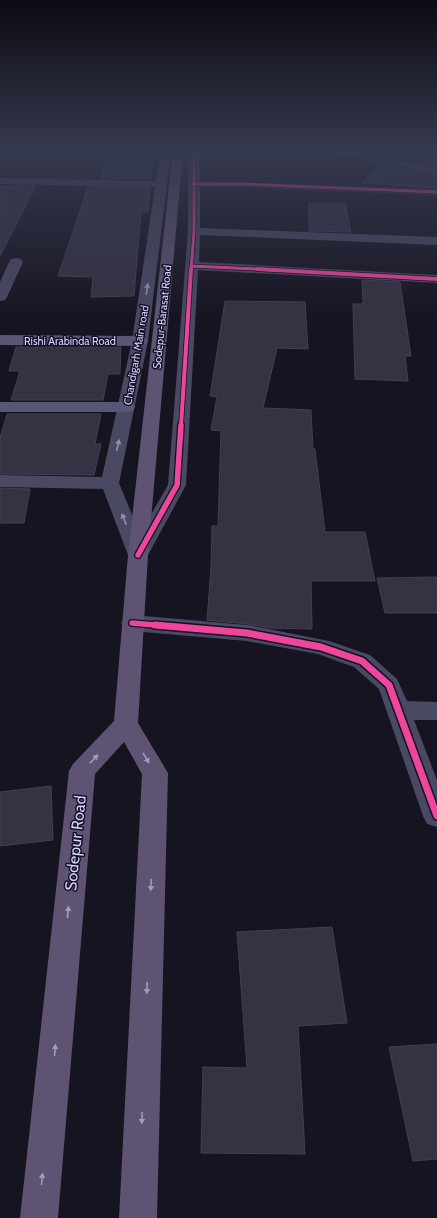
<svg xmlns="http://www.w3.org/2000/svg" width="437" height="1218" viewBox="0 0 437 1218" font-family="Cabin,sans-serif">
<style>
.building{fill:#343243;stroke:#433f54}
.lines{fill:none;stroke-linecap:round;stroke-linejoin:round}
.street{fill:#4a4962;fill-rule:evenodd}
.secondary{fill:#575674;fill-rule:evenodd}
.primary{fill:#5e5373;fill-rule:evenodd}
.cycleway-far3-casing{stroke:#130f26;stroke-width:4.5}
.cycleway-far2-casing{stroke:#130f26;stroke-width:5.5}
.cycleway-far1-casing{stroke:#130f26;stroke-width:8}
.cycleway-casing{stroke:#130f26;stroke-width:10}
.cycleway-far3{stroke:#ed469a;stroke-width:3}
.cycleway-far2{stroke:#ed469a;stroke-width:4}
.cycleway-far1{stroke:#ed469a;stroke-width:5.5}
.cycleway{stroke:#ed469a;stroke-width:7}
.oneway{fill:#928eb0}
.oneway2{fill:#a29ac0}
.labels{text-anchor:middle;stroke-width:3;stroke-linejoin:round;paint-order:stroke}
.far-street-label{font-size:11px;fill:#d9d4ff;stroke:#130f26}
.near-street-label{font-size:16px;fill:#d9d4ff;stroke:#130f26}
</style>
<rect width="100%" height="100%" fill="#161421"/>
<path class="building" d="M120 150H154L151 179 101 178 106 159H111L112 153H119Z
M396 150H437V166L389 157Z
M381 164 437 175V188L362 183Z
M0 186H36L0 256Z
M88 187 150 188 148 212H141L134 296 91 297 93 277 58 276Z
M309 203H345L351 232 309 231Z
M362 280 400 282 411 356H405L408 381 355 379 353 304H363Z
M225 301 305 302 308 349 277 348 263 408 311 410 313 449H315L325 532H365L375 581H311L312 629 269 628 247 624 207 620 211 568 212 526H218L221 431 211 430 217 397 210 396Z
M16 347H121L120 374H108L103 400H11L20 371H9Z
M7 414H101L95 444H101L94 475 0 474V438Z
M0 488 30 489 24 523H0Z
M437 577V613H385L377 578Z
M51 786 53 840 0 846V792Z
M332 927 347 1023 298 1026 305 1154 201 1153 203 1067 247 1068 237 932Z
M437 1044V1159L413 1161 389 1047Z"/>
<g class="lines">
<path class="street" d="M161 150H171L148 341 119 483 140 534 168 485 188 231 189 150H199L200 181 437 189V195L241 187H200V228L437 237V245L200 235 199 262 437 275V283L198 270 186 485 148 555 145 560 138 561 131 560 128 555 103 489 0 487V475L102 477 132 341 155 187 0 184V178L156 181Z
M330 150H349L437 168V174L335 153Z
M16 258 21 259 23 262 7 297 5 300 0 301V282L9 262 11 259Z
M132 615 247 625 329 641 370 655 397 679 407 701 437 702V720H414L437 780V827L427 824 423 816 379 689 354 667 318 654 247 641 132 631 124 628 121 623 124 618Z"/>
<path class="secondary" d="M0 335 140 336 145 338 148 341 145 344 140 346 0 345Z
M0 402H127L133 403 135 407 133 411 127 412H0Z"/>
<path class="primary" d="M173 150H183L148 555 138 723 168 773 157 1218H119L142 774 124 742 95 774 58 1218H20L69 771 73 764 114 721 128 555Z"/>
<g class="cycleway-far3-casing">
<path id="cycleway-far3" d="M193 184H241L437 192
M191 266 276 270
M191 270 194 231V150"/>
</g>
<g class="cycleway-far2-casing">
<path id="cycleway-far2" d="M257 269 437 279
M181 426 191 269"/>
</g>
<g class="cycleway-far1-casing">
<path id="cycleway-far1" d="M138 555 177 485 181 425
M132 623 166 626"/>
</g>
<g class="cycleway-casing">
<path id="cycleway" d="M155 625 247 633 321 647 362 661 389 685 437 816"/>
</g>
<use href="#cycleway-far3" class="cycleway-far3"/>
<use href="#cycleway-far2" class="cycleway-far2"/>
<use href="#cycleway-far1" class="cycleway-far1"/>
<use href="#cycleway" class="cycleway"/>
</g>
<defs><path id="oneway-solid" d="M-6-.8H1V-3.2L6.5 0L1 3.2V.8H-6Z"/></defs>
<g class="oneway">
<use href="#oneway-solid" transform="translate(147 289) rotate(-82)"/>
<use href="#oneway-solid" transform="translate(118 445) rotate(-77)"/>
<use href="#oneway-solid" transform="translate(124 519) rotate(-111)"/>
</g>
<g class="oneway2">
<use href="#oneway-solid" transform="translate(146 758) rotate(59)"/>
<use href="#oneway-solid" transform="translate(94 759) rotate(-47)"/>
<use href="#oneway-solid" transform="translate(151 885) rotate(92)"/>
<use href="#oneway-solid" transform="translate(68 912) rotate(-84)"/>
<use href="#oneway-solid" transform="translate(147 988) rotate(92)"/>
<use href="#oneway-solid" transform="translate(55 1050) rotate(-85)"/>
<use href="#oneway-solid" transform="translate(142 1118) rotate(92)"/>
<use href="#oneway-solid" transform="translate(42 1179) rotate(-85)"/>
</g>
<linearGradient id="sky" x2="0" y2="1"><stop stop-color="#0c0b12"/><stop offset="0.47" stop-color="#363a4e"/><stop offset="1" stop-color="#363a4e" stop-opacity="0"/></linearGradient>
<rect width="437" height="320" fill="url(#sky)"/>
<g class="labels">
<g class="far-street-label">
<text transform="translate(162 317) rotate(-84)" y="4">Sodepur-Barasat Road</text>
<text x="70" y="345">Rishi Arabinda Road</text>
<text transform="translate(136 355) rotate(-80)" y="4">Chandigarh Main road</text>
</g>
<g class="near-street-label">
<text transform="translate(75 843) rotate(-84)" y="6">Sodepur Road</text>
</g>
</g>
</svg>
